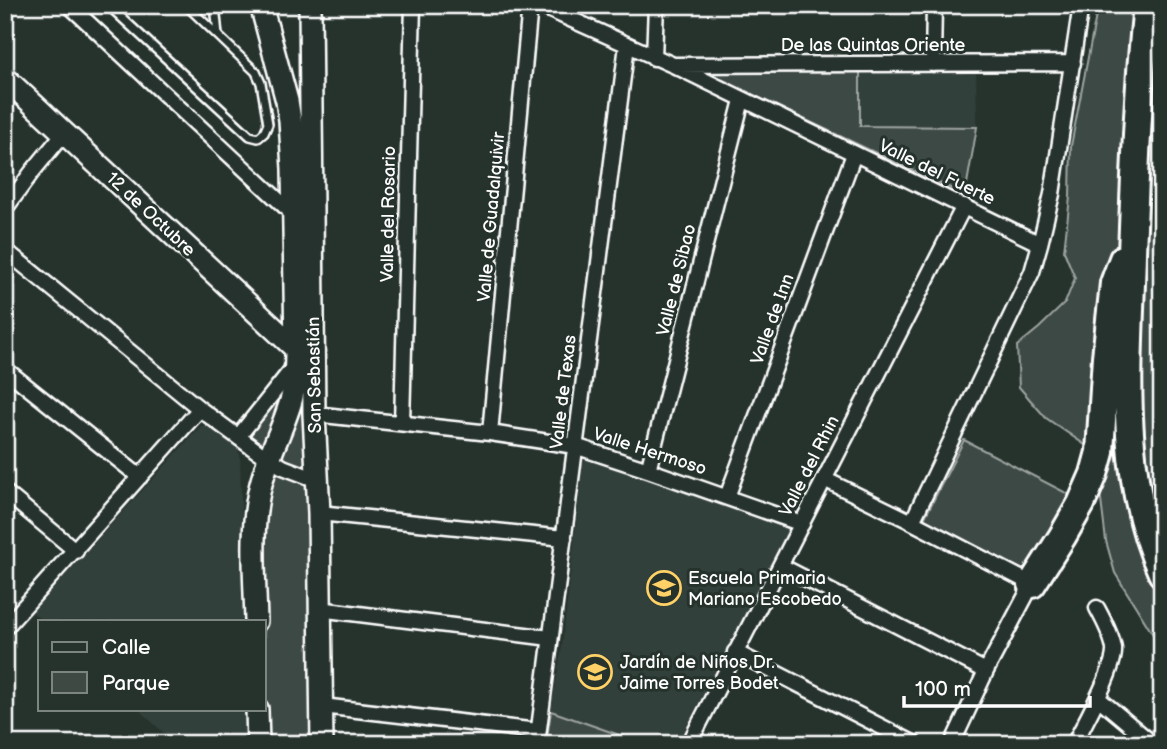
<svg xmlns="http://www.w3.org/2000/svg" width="1167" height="749" viewBox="0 0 1167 749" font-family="'Balsamiq Sans',sans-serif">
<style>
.built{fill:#333f3a}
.green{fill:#3e4944;stroke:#9ea4a2;stroke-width:2}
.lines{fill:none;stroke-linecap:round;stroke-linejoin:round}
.lane-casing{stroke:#fff;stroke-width:12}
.street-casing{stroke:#fff;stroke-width:19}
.secondary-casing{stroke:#fff;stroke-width:26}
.highway-casing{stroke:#fff;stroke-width:32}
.lane{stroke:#26332d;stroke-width:7}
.street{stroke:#26332d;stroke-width:14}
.secondary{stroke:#26332d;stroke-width:21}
.highway{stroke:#26332d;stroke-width:26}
.labels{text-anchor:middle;stroke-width:6;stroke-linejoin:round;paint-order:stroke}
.street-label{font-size:18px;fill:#fff;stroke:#26332d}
.poi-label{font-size:18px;fill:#fff;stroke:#26332d;text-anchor:start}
</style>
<rect width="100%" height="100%" fill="#26332d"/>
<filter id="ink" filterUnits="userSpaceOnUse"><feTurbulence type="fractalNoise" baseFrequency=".0143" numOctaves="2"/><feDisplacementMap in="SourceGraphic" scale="14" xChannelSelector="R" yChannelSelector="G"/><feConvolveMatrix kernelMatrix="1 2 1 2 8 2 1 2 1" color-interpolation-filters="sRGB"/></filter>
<g filter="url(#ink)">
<path class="built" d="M860 69H976L977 127 860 126Z
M211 425 236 448 240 455 244 621H42L32 612 201 426Z
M584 457 791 529 702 696 678 744H645L551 711 562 647Z
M138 709H246V744H176Z"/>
<path class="green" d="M1098 5H1162V649L1115 573 1106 541 1099 484 1085 445 1046 418 1019 387 1017 346 1039 328 1065 303 1075 278 1064 251 1070 197 1071 146Z
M696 68 860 69V126L977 127 965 195Z
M296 364 313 365 322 744H258L264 709V621H256L269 459 238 437Z
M964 440 1070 495 1030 574 924 519Z
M551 711 645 744H546Z"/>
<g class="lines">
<g class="lane-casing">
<path id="lane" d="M108 5 250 136 258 138 264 133 268 124 261 83 256 72 186 5
M215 5 218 35"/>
</g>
<g class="street-casing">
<path id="street" d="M69 5 293 214
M539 5 673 65 1040 244 1032 272 912 522
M654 58 656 5
M933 64 934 5
M675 65 1073 63
M5 209 32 172 64 133
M1040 244 1052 194 1081 5
M5 250 200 409 257 451 283 467 317 480
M5 369 140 477
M314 414 490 433 575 446 648 470 802 524
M402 423 413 5
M490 433 530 5
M238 437 296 364
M648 470 742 100
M824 479 912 522 1032 584 986 671 952 744
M5 492 76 551
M727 497 854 154
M319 513 564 538
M781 566 986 671
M319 609 550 638
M5 628 200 409
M735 652 915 744
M1098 698 1153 744
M322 706 538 731
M537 744 627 45
M689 744 964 206
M1074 744C1084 724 1116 668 1114 649 1112 636 1103 619 1097 608"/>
</g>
<g class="secondary-casing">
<path id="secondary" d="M310 5 314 414 319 513 322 744
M5 78 296 349
M256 621C255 579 250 529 260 488 267 456 284 428 292 397 296 381 296 365 296 349L293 169 290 120 287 101 261 5
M257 709 258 744"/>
</g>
<g class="highway-casing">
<path id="highway" d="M1147 5C1138 88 1135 172 1132 254 1129 361 1117 473 1162 573
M1032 584 1062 537 1081 504 1094 474 1100 452 1106 357 1114 283 1123 259"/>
</g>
<use href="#lane" class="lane"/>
<use href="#street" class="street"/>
<use href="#secondary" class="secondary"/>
<use href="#highway" class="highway"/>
</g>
</g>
<defs>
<g id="school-ring" transform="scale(1.75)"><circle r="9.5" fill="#26332d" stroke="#ffd166" stroke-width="1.5"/><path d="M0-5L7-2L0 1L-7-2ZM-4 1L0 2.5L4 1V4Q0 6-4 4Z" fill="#ffd166"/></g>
</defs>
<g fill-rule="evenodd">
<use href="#school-ring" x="664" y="588"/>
<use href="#school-ring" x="595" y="672"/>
</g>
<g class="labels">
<g class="street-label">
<text x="873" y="51">De las Quintas Oriente</text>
<text transform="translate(937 172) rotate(26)" y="6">Valle del Fuerte</text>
<text transform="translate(151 214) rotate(43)" y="6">12 de Octubre</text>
<text transform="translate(388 214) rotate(-89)" y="6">Valle del Rosario</text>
<text transform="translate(491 217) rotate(-85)" y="6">Valle de Guadalquivir</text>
<text transform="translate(676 280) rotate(-76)" y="6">Valle de Sibao</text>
<text transform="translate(772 319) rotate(-70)" y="6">Valle de Inn</text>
<text transform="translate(314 375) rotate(-91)" y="6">San Sebastián</text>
<text transform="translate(563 392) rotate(-83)" y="6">Valle de Texas</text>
<text transform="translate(650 451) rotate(18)" y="6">Valle Hermoso</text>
<text transform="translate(809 466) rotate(-63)" y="6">Valle del Rhin</text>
</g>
<g class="poi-label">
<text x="688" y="584">Escuela Primaria<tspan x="688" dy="21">Mariano Escobedo</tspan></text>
<text x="620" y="668">Jardín de Niños Dr.<tspan x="620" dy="21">Jaime Torres Bodet</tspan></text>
</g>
</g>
<rect width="1167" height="749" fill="none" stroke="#26332d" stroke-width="28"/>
<rect x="14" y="14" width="1139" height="721" fill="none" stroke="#fff" stroke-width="2.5" filter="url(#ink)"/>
<rect x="38" y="620" width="228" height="91" fill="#26332d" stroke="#7d8581" stroke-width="2"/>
<rect x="52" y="642" width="35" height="10" fill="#26332d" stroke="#7d8581" stroke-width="2"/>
<text x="102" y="654" font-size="21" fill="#ffffff">Calle</text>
<rect x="52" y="672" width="35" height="21" fill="#3e4944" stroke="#7d8581" stroke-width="2"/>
<text x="102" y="690" font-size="21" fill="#ffffff">Parque</text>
<path d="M904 696v10h186v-10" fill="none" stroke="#ffffff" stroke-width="3.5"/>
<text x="915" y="696" font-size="21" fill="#ffffff" stroke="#26332d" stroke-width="5" paint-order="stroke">100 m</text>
</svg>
